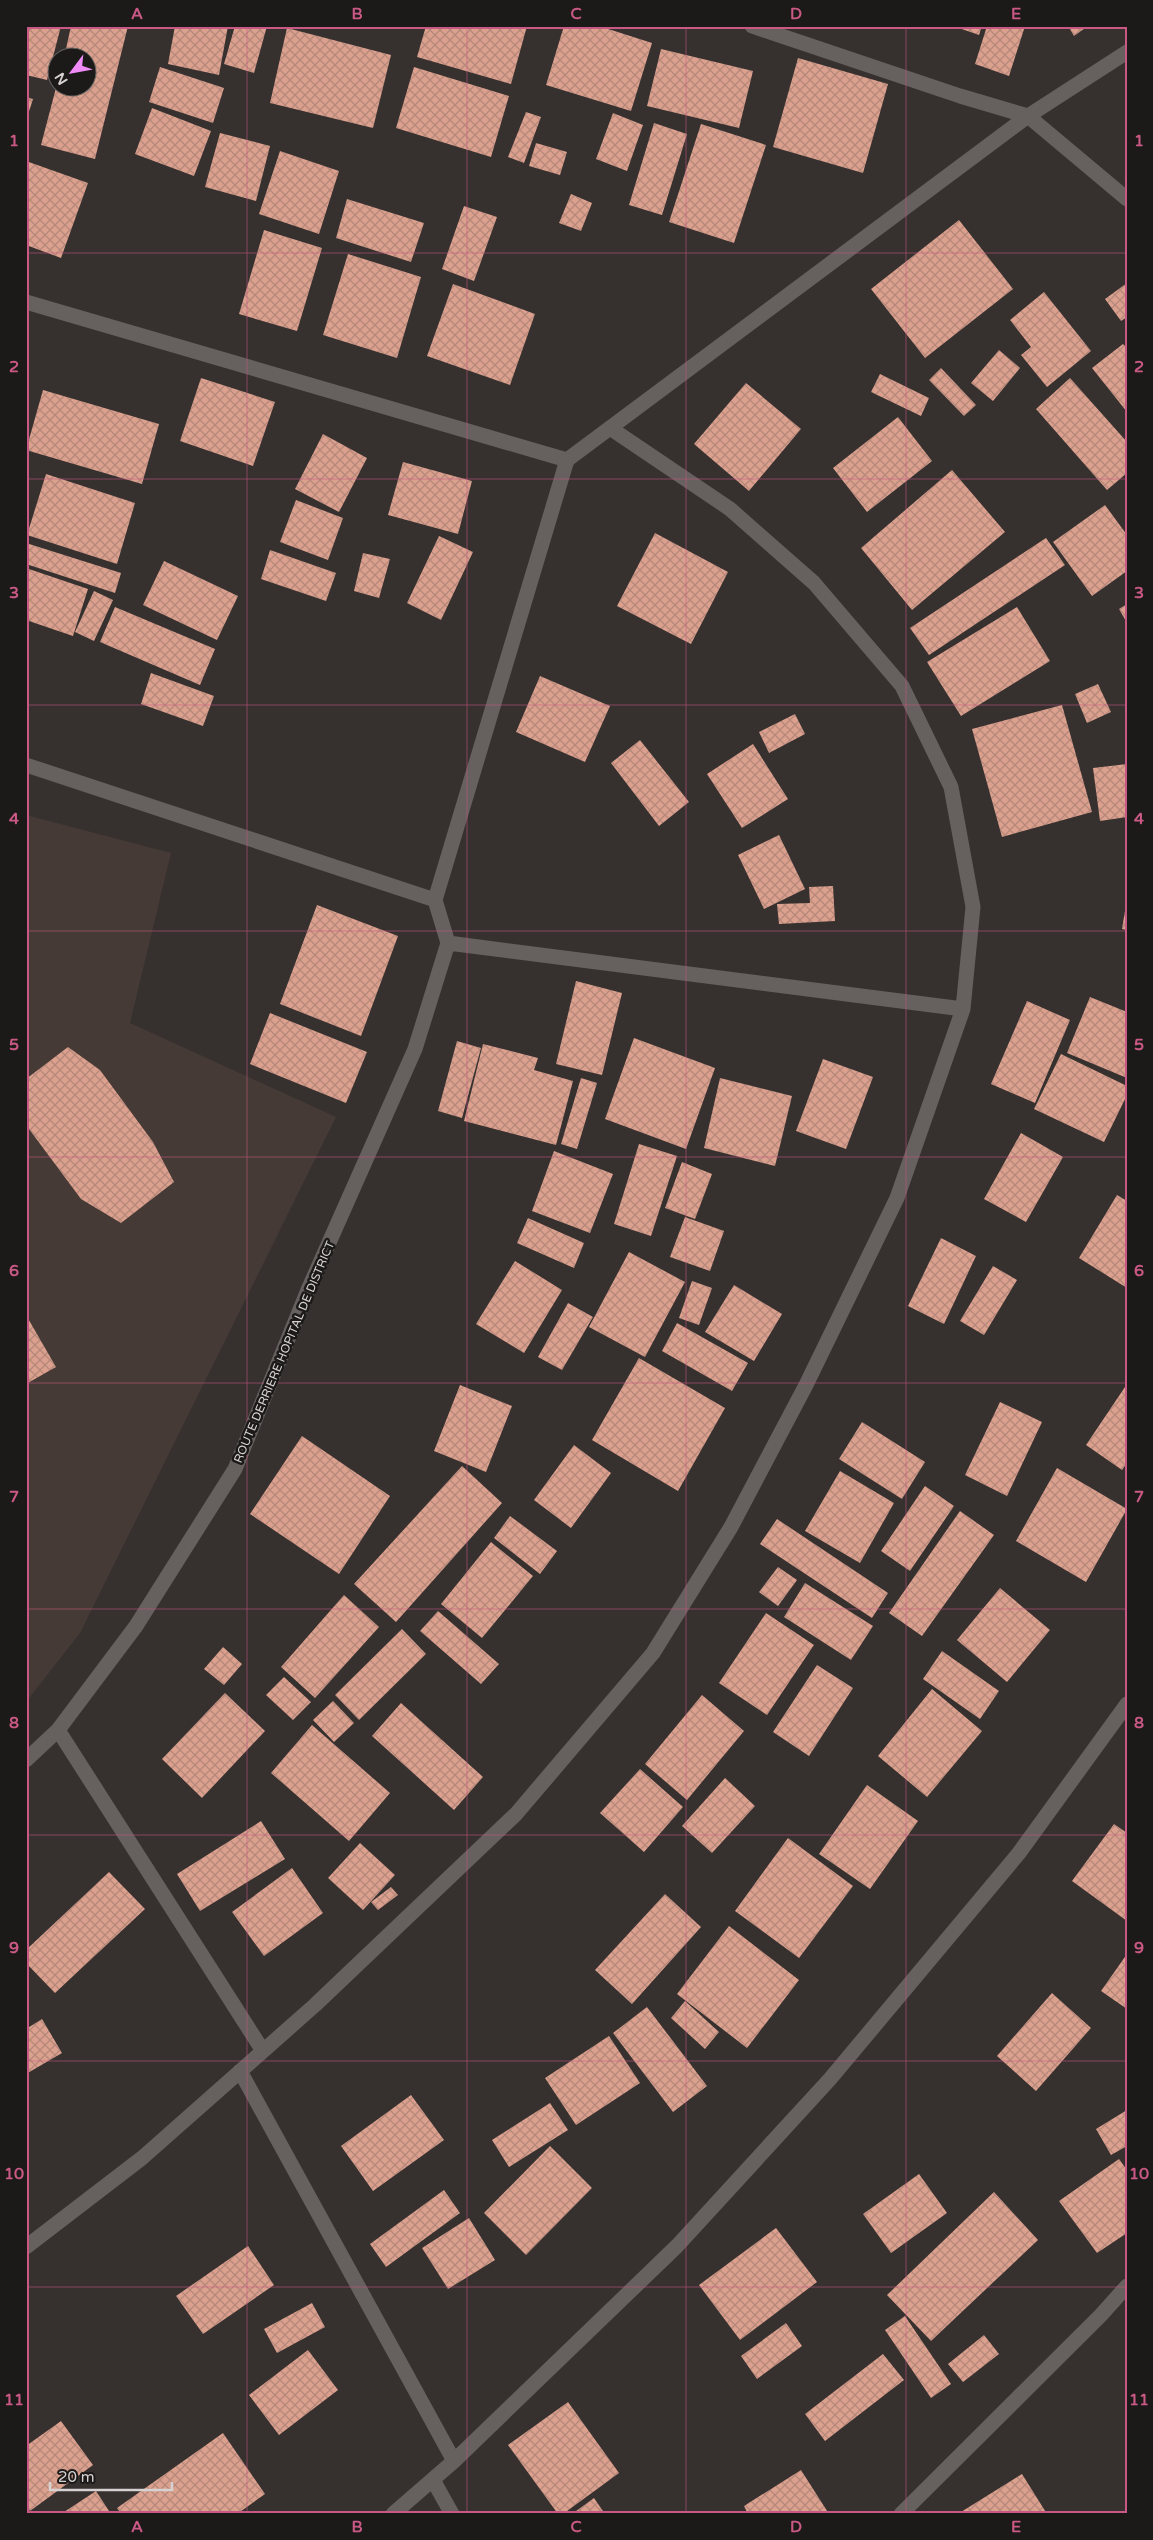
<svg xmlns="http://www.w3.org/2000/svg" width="1153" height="2540" viewBox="0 0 1153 2540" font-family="'Varela Round',sans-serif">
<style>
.built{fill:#453a35}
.building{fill:url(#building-cross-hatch)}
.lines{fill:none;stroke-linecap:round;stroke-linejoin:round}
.street{stroke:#66605e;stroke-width:15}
.secondary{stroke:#66605e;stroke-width:15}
.grid{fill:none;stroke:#c95984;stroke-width:1;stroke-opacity:0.55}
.labels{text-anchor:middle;stroke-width:5;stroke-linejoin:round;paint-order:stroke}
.street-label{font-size:12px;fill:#d5d2d1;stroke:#1c1a19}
.neatline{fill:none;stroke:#c95984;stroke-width:2}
.grid-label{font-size:16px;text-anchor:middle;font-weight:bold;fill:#c95984}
</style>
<defs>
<pattern id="building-cross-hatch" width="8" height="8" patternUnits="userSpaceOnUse" patternTransform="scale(1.25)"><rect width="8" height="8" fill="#dca08e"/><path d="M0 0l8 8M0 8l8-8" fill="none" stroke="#b5887a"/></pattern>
</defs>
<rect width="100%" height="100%" fill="#36312f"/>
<path class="built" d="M26 815 171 853 130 1023 336 1117 80 1633 26 1702Z"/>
<path class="building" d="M26 26H61L47 80 26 75Z
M71 26H128L95 159 41 145 57 84 58 88H88V58H64Z
M175 26H228L219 75 168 64Z
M235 26H267L254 73 224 64Z
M426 26H527L511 84 417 57Z
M564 26H599L652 43 631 111 546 85Z
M953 26H982L979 35Z
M987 26H1025L1009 76 975 64Z
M1068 26H1088L1074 36Z
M287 28 391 55 373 128 270 103Z
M661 49 753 71 739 128 647 106Z
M798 58 888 84 863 173 773 147Z
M160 67 224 88 213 123 149 102Z
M414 67 509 96 491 157 396 128Z
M26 97 33 99 27 118H26Z
M152 108 211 131 194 176 135 154Z
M526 112 541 117 524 163 508 157Z
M613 113 643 125 627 171 596 159Z
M654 123 687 134 662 215 629 205Z
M701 124 766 145 734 243 669 222Z
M220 133 270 146 256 201 205 187Z
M536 143 567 152 560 175 529 166Z
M280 151 339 171 319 234 259 214Z
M26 161 88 183 61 258 26 245Z
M571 194 592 203 581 231 559 223Z
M347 199 424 223 411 262 336 238Z
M464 206 497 217 474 281 442 269Z
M959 220 1013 289 925 358 871 289Z
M264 230 322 248 297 331 239 314Z
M348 254 421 277 397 358 323 335Z
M1127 283V317L1121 321 1105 299Z
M453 284 535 314 510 385 427 356Z
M1044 292 1091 351 1047 387 1021 355 1031 347 1010 320Z
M1123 344 1127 348V412L1092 368Z
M999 350 1020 368 993 401 971 383Z
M941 368 976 405 964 416 929 380Z
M880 374 929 398 921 416 871 392Z
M201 378 275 402 253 466 180 441Z
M1070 378 1127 442V473L1107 490 1036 409Z
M746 383 801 429 749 491 694 444Z
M43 390 159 424 142 484 26 450Z
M898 417 932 461 867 512 833 468Z
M323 434 367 458 339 512 295 489Z
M403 462 472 481 458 534 388 515Z
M952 470 1005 532 912 610 861 548Z
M46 474 135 503 117 564 27 535Z
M296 500 343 518 328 560 280 542Z
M1105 505 1127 535V571L1092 596 1053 542Z
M655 533 728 572 691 644 617 606Z
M439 536 473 552 441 620 407 603Z
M1046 538 1065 565 929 655 910 628Z
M26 543 121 573 115 593 26 564Z
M270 550 336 573 326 601 261 579Z
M363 553 390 559 379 598 354 591Z
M164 561 238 596 217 640 143 605Z
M26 568 88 589 73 636 26 620Z
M94 591 113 600 94 641 75 632Z
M1127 604V623L1119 609Z
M115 607 215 649 200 685 100 642Z
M1017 607 1050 661 961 716 927 662Z
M151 673 214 696 203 726 141 704Z
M540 676 610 706 585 762 516 732Z
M1098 684 1111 712 1087 723 1075 694Z
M1062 705 1092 812 1002 837 972 729Z
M795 714 805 734 769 753 759 732Z
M640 740 689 802 659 826 611 763Z
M753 744 788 799 742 828 707 774Z
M1127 764V817L1100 821 1093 768Z
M779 835 805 889 764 909 738 855Z
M833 886 835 921 779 924 777 904 810 903 809 887Z
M317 905 398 936 361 1036 280 1004Z
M1126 905H1127V930L1122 929Z
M576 981 622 993 602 1075 556 1064Z
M1090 997 1127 1012V1078L1067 1053Z
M1027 1001 1070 1020 1035 1103 991 1084Z
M270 1013 367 1052 346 1103 250 1064Z
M634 1038 715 1068 686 1149 605 1119Z
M457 1041 481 1048 462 1118 438 1111Z
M483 1044 538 1058 534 1070 573 1081 556 1145 464 1121Z
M68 1047 100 1070 153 1142 174 1182 121 1223 81 1199 26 1125V1079Z
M1061 1054 1127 1086V1095L1104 1142 1034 1109Z
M823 1059 873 1077 846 1149 796 1131Z
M581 1078 597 1083 577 1149 561 1144Z
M720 1078 792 1096 775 1166 704 1148Z
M1021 1133 1063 1157 1026 1222 984 1199Z
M639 1144 677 1156 651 1236 614 1224Z
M554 1151 613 1174 590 1233 532 1211Z
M682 1162 712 1174 695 1219 665 1208Z
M1117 1195 1127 1201V1288L1079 1258Z
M685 1217 724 1231 710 1271 670 1257Z
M528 1218 584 1243 574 1268 517 1243Z
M941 1238 976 1256 944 1324 908 1306Z
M629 1252 685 1282 645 1357 589 1327Z
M515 1261 562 1290 524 1353 476 1324Z
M993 1266 1017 1280 984 1335 960 1321Z
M692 1281 712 1288 699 1325 679 1318Z
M734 1285 782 1314 754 1361 705 1332Z
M568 1303 593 1317 562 1370 538 1357Z
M26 1315 56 1367 26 1384Z
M677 1323 748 1363 732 1391 662 1351Z
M639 1358 725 1408 678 1491 592 1440Z
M1127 1384V1463L1122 1470 1086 1445Z
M460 1385 512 1406 486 1472 434 1451Z
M1000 1402 1042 1422 1007 1496 965 1475Z
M862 1422 925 1462 902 1499 839 1459Z
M302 1436 390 1496 339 1574 250 1514Z
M574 1445 611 1473 571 1528 534 1500Z
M462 1466 502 1503 396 1622 354 1584Z
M1057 1468 1127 1509 1086 1582 1016 1541Z
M840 1471 894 1503 860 1563 805 1531Z
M925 1486 954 1506 910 1571 881 1551Z
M960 1511 994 1535 922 1636 889 1613Z
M510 1516 557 1551 540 1574 494 1538Z
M777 1519 888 1593 872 1618 760 1544Z
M491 1542 533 1576 482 1638 441 1604Z
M778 1567 797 1580 778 1606 759 1592Z
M805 1583 873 1626 851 1660 784 1617Z
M1000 1588 1050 1630 1007 1682 957 1640Z
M344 1595 379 1627 315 1698 281 1667Z
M438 1611 499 1664 481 1684 420 1631Z
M766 1613 814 1645 767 1715 719 1683Z
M402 1629 426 1654 359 1720 335 1695Z
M223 1647 242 1664 224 1685 204 1669Z
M942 1651 999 1691 980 1719 923 1679Z
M817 1665 853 1688 809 1756 773 1732Z
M284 1677 311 1702 293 1720 266 1695Z
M932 1689 982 1731 927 1797 878 1756Z
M225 1693 265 1731 202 1798 162 1759Z
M702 1695 744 1731 687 1800 645 1764Z
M333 1701 354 1723 334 1742 313 1720Z
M401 1703 483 1777 454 1810 372 1736Z
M312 1725 390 1793 349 1841 271 1773Z
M640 1769 683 1807 644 1852 600 1813Z
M725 1778 755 1806 712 1853 682 1826Z
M867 1785 918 1821 870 1889 819 1854Z
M261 1821 285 1859 200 1911 177 1874Z
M1114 1824 1127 1833V1921L1072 1881Z
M788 1838 853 1886 799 1958 735 1911Z
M360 1843 395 1875 363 1910 328 1878Z
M292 1868 323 1913 264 1956 232 1912Z
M109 1872 145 1909 55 1993 26 1963V1950Z
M391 1887 398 1895 378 1910 371 1902Z
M665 1894 701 1927 632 2004 595 1970Z
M729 1926 799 1980 747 2048 677 1994Z
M1127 1954V2009L1101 1991Z
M1052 1993 1091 2028 1036 2091 997 2056Z
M685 2001 719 2032 705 2049 671 2018Z
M647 2007 707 2086 673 2112 613 2033Z
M42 2019 62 2053 26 2074V2029Z
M609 2036 640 2083 576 2125 545 2078Z
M411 2095 444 2140 373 2191 341 2146Z
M550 2103 568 2130 509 2167 492 2140Z
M1127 2110V2146L1111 2155 1096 2129Z
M550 2146 592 2188 526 2255 484 2213Z
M1119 2159 1127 2170V2233L1097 2253 1059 2201Z
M919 2174 947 2213 891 2253 863 2214Z
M444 2190 460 2213 386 2267 370 2244Z
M994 2192 1038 2240 931 2341 887 2295Z
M469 2218 495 2260 448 2289 422 2248Z
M776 2228 817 2282 740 2340 699 2285Z
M248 2246 274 2285 203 2334 176 2296Z
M312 2303 325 2327 277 2353 264 2329Z
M905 2316 951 2384 931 2398 885 2330Z
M786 2323 802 2346 757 2379 741 2356Z
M984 2335 999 2354 963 2382 948 2364Z
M308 2350 338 2390 279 2435 249 2395Z
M883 2354 904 2380 825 2441 805 2414Z
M568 2402 619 2473 563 2514H558L508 2445Z
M61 2421 93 2465 30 2511 26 2506V2446Z
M223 2433 265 2494 237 2514H121L117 2508Z
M801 2470 829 2514H748L744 2506Z
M1022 2474 1047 2514H962L961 2512Z
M96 2491 111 2514H61Z
M594 2498 605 2514H572Z"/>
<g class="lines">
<path class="street" d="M752 26 960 96 1028 116 1127 199
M26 765 435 900
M435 900 567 460
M448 943 963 1009
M58 1730 263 2051
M26 1760 58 1730 136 1626 235 1469 308 1290 415 1049 448 943 435 900
M240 2071 454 2461
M26 2247 142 2158 315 2005 516 1814 653 1653 731 1527 806 1385 897 1198 963 1009 973 907 951 787 902 686 814 583 730 509 610 428
M433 2480 452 2514
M393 2514 454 2461 677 2246 830 2079 1019 1853 1127 1704
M901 2514 1101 2315 1127 2286"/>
<path class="secondary" d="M26 302 567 460 1028 116 1127 52"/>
</g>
<path class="grid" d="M247 26V2514M467 26V2514M686 26V2514M906 26V2514M26 253H1127M26 479H1127M26 705H1127M26 931H1127M26 1157H1127M26 1383H1127M26 1609H1127M26 1835H1127M26 2061H1127M26 2287H1127"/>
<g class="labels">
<g class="street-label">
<text transform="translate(284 1352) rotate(-67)" y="4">ROUTE DERRIERE HOPITAL DE DISTRICT</text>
</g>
</g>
<rect width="1153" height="2540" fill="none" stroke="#1c1a19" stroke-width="55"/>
<g transform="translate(72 72) rotate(238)"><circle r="24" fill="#1c1a19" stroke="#666463"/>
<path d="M0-4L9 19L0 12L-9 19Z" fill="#ef8bf7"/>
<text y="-8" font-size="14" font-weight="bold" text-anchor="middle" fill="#d5d2d1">N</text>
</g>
<path d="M50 2482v8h122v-8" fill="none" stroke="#d5d2d1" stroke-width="2.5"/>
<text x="58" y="2482" font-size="15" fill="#d5d2d1" stroke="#1c1a19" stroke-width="4" paint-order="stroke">20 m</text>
<rect x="28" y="28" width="1098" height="2484" class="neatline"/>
<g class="grid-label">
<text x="137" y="19">A</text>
<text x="357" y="19">B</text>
<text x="576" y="19">C</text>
<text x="796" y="19">D</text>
<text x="1016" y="19">E</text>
<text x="14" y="146">1</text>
<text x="1139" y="146">1</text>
<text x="14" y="372">2</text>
<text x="1139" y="372">2</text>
<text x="14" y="598">3</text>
<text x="1139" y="598">3</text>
<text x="14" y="824">4</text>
<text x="1139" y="824">4</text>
<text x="14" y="1050">5</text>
<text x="1139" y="1050">5</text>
<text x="14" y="1276">6</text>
<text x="1139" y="1276">6</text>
<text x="14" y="1502">7</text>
<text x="1139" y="1502">7</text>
<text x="14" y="1728">8</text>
<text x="1139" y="1728">8</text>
<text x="14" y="1953">9</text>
<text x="1139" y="1953">9</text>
<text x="14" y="2179">10</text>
<text x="1139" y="2179">10</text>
<text x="14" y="2405">11</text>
<text x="1139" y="2405">11</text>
<text x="137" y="2532">A</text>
<text x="357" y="2532">B</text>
<text x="576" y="2532">C</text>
<text x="796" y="2532">D</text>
<text x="1016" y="2532">E</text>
</g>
</svg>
